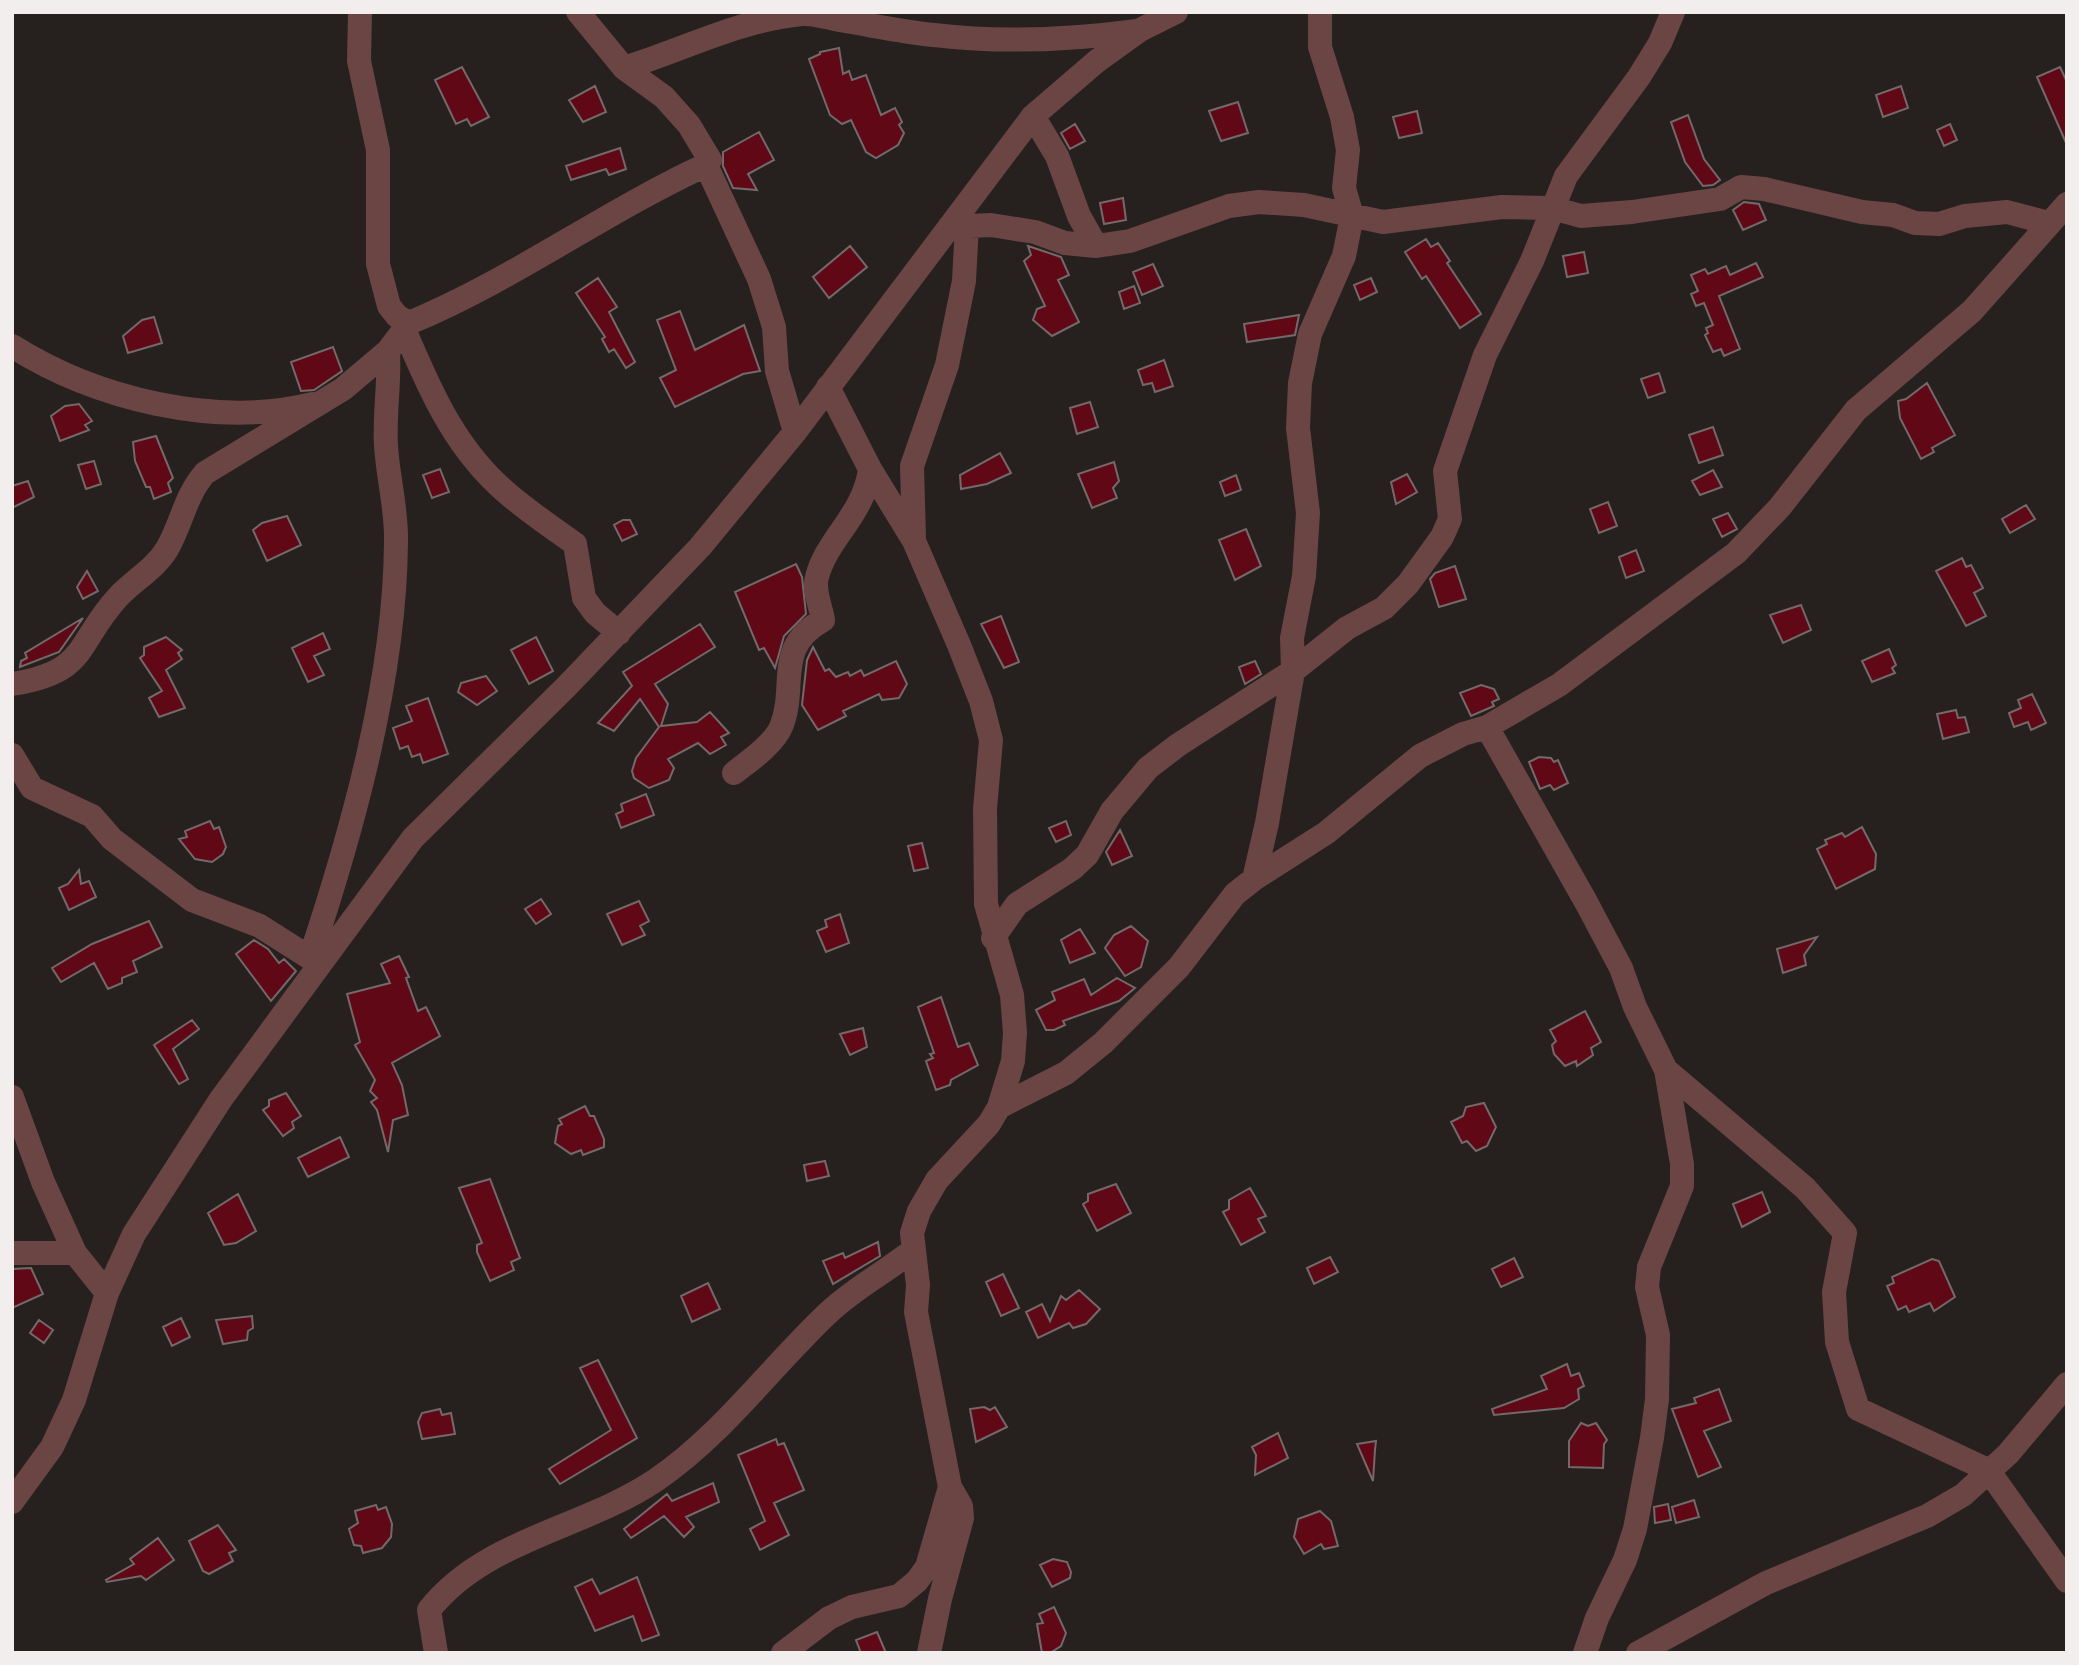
<svg xmlns="http://www.w3.org/2000/svg" width="2079" height="1665" viewBox="0 0 2079 1665" font-family="Jost,sans-serif">
<style>
.building{fill:#610817;stroke:#726a6a;stroke-width:2}
.lines{fill:none;stroke-linecap:round;stroke-linejoin:round}
.minor{stroke:#6b4444;stroke-width:24}
</style>
<rect width="100%" height="100%" fill="#26201f"/>
<path class="building" d="M839 48 843 74 849 71 852 80 866 75 881 115 895 108 902 122 899 125 904 133 898 145 876 158 866 152 851 120 842 124 830 115 809 59 820 54V52Z
M462 67 489 117 471 126 467 119 456 124 435 80Z
M2060 67 2067 82V145L2037 77Z
M595 86 606 112 583 122 569 100Z
M1901 86 1908 108 1883 117 1876 95Z
M1238 102 1248 133 1221 141 1209 111Z
M1417 111 1422 133 1399 138 1393 117Z
M1688 115 1704 159 1720 180 1713 185 1703 186 1685 162 1671 122Z
M1075 124 1085 141 1070 149 1061 133Z
M1950 124 1957 140 1944 146 1937 130Z
M759 132 774 160 748 174 757 190 733 188 723 166V152Z
M620 148 626 169 609 175 606 169 571 180 566 166Z
M1123 198 1126 220 1104 224 1100 203Z
M1744 202 1759 204 1766 220 1743 230 1733 210Z
M1426 239 1431 247 1438 243 1450 261 1447 263 1481 314 1460 328 1426 276 1422 279 1405 252Z
M850 246 867 267 829 298 813 277Z
M1028 246 1061 257 1069 275 1058 280 1079 322 1052 336 1033 320 1037 309 1045 306 1024 261 1031 255Z
M1584 252 1588 273 1567 277 1563 256Z
M1756 263 1763 277 1719 296 1740 349 1724 356 1721 349 1713 352 1705 335 1708 333 1706 328 1713 325 1704 303 1696 306 1691 294 1698 291 1691 275 1705 269 1708 274 1726 266 1730 275Z
M1153 264 1163 286 1142 295 1133 272Z
M598 278 617 307 609 312 635 362 626 368 614 349 609 352 602 339 605 337 576 293Z
M1371 278 1377 292 1360 300 1354 285Z
M1134 286 1140 303 1124 309 1119 292Z
M680 311 695 350 744 325 760 371 743 374 675 407 660 378 676 370 657 320Z
M1299 315 1295 335 1247 342 1244 324Z
M154 317 162 343 128 353 123 336 142 320Z
M333 347 342 371 314 390 301 391 291 362Z
M1164 360 1173 386 1155 392 1152 383 1143 385 1138 370Z
M1659 373 1665 392 1648 398 1641 379Z
M1927 383 1955 435 1932 448 1934 452 1921 459 1900 418 1898 401 1906 399Z
M1090 402 1098 427 1077 434 1070 408Z
M79 404 92 421 85 425 89 430 60 441 51 416 65 406Z
M1713 427 1723 455 1699 463 1689 435Z
M156 436 173 478 168 483 171 492 154 499 150 487H146L135 461 133 442Z
M1000 453 1011 473 987 484 961 489 960 475Z
M94 461 101 484 86 489 78 465Z
M1114 462 1119 481 1113 488 1117 498 1092 508 1078 474Z
M440 469 449 492 432 498 423 475Z
M1713 470 1722 487 1700 495 1692 481Z
M1407 474 1417 492 1396 504 1391 482Z
M1236 475 1241 490 1225 496 1220 482Z
M28 481 34 497 12 508V486Z
M1608 502 1617 526 1599 533 1590 509Z
M2026 505 2035 519 2010 533 2002 519Z
M1728 513 1737 529 1722 537 1713 519Z
M287 516 301 545 267 561 253 530 262 523Z
M623 520H630L637 534 622 541 614 525Z
M1246 529 1261 566 1235 580 1219 540Z
M1636 550 1644 571 1626 578 1619 557Z
M1962 558 1966 567 1971 565 1983 588 1974 593 1986 616 1966 626 1936 571Z
M796 564 802 577 806 614 784 636 775 668 764 648 759 650 735 592Z
M1455 566 1466 599 1439 607 1430 579 1435 573Z
M87 571 98 591 83 599 77 587Z
M1801 605 1811 630 1783 643 1770 615Z
M1001 616 1019 662 1004 668 981 624Z
M83 618 59 652 20 667 21 661 27 658 25 653Z
M700 624 715 647 655 684 668 704 661 726 697 722 710 712 729 733 721 737 726 745 710 754 698 743 668 759 674 768 669 780 649 788 634 778 632 771 636 758 659 727 640 699 614 731 598 723 632 686 623 672Z
M323 633 330 649 314 656 324 675 308 682 292 648Z
M166 637 182 650 178 653 182 659 166 670 185 708 159 717 149 698 162 691 140 658 144 655V647Z
M536 637 553 671 529 684 511 650Z
M813 647 825 671 829 669 836 677 848 672 850 676 861 670 864 676 896 661 907 684 899 698 882 700 879 694 843 711 846 716 818 730 802 705 807 660Z
M1889 649 1896 665 1892 668 1895 673 1872 682 1862 661Z
M1255 661 1261 674 1245 684 1239 667Z
M486 676 497 691 477 705 458 692 461 683Z
M1481 685 1494 689 1499 699 1492 702 1494 706 1471 716 1460 693Z
M2032 694 2046 723 2031 730 2028 722 2014 727 2009 713 2021 708 2018 700Z
M428 698 448 754 423 763 420 754 412 757 408 746 400 749 393 728 412 721 406 706Z
M1956 710 1958 718 1965 717 1969 732 1943 739 1937 714Z
M1539 757 1551 758 1554 762 1558 760 1568 783 1554 790 1550 785 1540 789 1529 762Z
M646 794 654 815 621 828 616 814 623 811 621 804Z
M210 821 214 829 219 827 226 847 223 854 212 862 195 859 179 839 187 837 185 831Z
M1066 821 1071 835 1056 842 1049 828Z
M1862 827 1876 854 1875 869 1836 889 1817 849 1827 844 1825 840 1842 833 1845 837Z
M1120 830 1132 856 1112 865 1106 852Z
M922 843 928 868 914 871 908 846Z
M79 870 81 884 89 881 96 897 69 910 59 888 68 884Z
M541 899 551 914 536 924 525 909Z
M639 901 649 921 640 926 645 935 622 945 607 914Z
M840 914 849 943 826 952 817 931 827 927 825 920Z
M149 921 162 947 133 961 137 972 122 978V983L108 989 94 963 61 982 52 968 92 944Z
M1131 926 1148 941 1141 967 1125 976 1105 948 1114 935Z
M1080 929 1095 953 1070 963 1061 940Z
M1817 937 1804 955 1806 965 1783 973 1777 949Z
M254 940 268 949 279 963 284 959 296 971 271 1001 236 954Z
M399 956 409 977 406 978 418 1011 426 1007 440 1036 392 1063 402 1085 408 1115 393 1120 388 1152 377 1110 371 1102 377 1098 370 1091 375 1080 355 1045 360 1042 347 994 390 983 381 964Z
M1117 978 1135 988 1119 1001 1063 1021 1065 1025 1054 1030H1046L1036 1010 1055 1000 1052 992 1084 979 1091 995Z
M941 997 958 1047 969 1043 978 1065 951 1080 950 1085 936 1090 926 1061 933 1058 930 1054 934 1053 918 1007Z
M1585 1011 1601 1042 1591 1048 1593 1055 1577 1066 1576 1061 1565 1066 1554 1054 1552 1045 1556 1041 1550 1030Z
M192 1020 199 1029 173 1049 188 1079 179 1084 154 1045Z
M863 1028 867 1047 850 1055 840 1034Z
M286 1093 301 1116 292 1122 294 1128 283 1136 263 1110 269 1106V1100Z
M1484 1103 1496 1127 1487 1146 1476 1151 1467 1141 1462 1143 1451 1122 1463 1116 1466 1107Z
M585 1106 590 1116H594L604 1139V1147L583 1155 581 1150 571 1154 555 1143 558 1126 562 1124 559 1119Z
M340 1137 349 1157 308 1177 298 1158Z
M825 1161 829 1176 807 1181 804 1165Z
M490 1179 520 1258 511 1262 514 1270 490 1281 477 1252V1245L482 1243 459 1188Z
M1116 1184 1131 1213 1097 1231 1083 1204 1088 1201V1194Z
M1250 1188 1266 1216 1258 1219 1265 1232 1241 1245 1223 1212 1229 1209V1200Z
M1762 1192 1770 1212 1742 1227 1733 1204Z
M238 1194 256 1231 236 1243 224 1245 208 1213Z
M878 1242 880 1256 833 1284 823 1261 843 1253 845 1258Z
M1330 1257 1338 1272 1314 1284 1307 1268Z
M1514 1258 1523 1277 1501 1287 1492 1269Z
M1932 1259 1939 1261 1955 1297 1934 1311 1930 1303 1909 1312 1906 1306 1898 1310 1887 1286 1894 1283 1892 1277Z
M31 1268 43 1294 12 1308V1269Z
M1003 1274 1019 1308 1001 1316 986 1282Z
M708 1283 720 1309 692 1322 681 1296Z
M1079 1290 1100 1309 1086 1324 1073 1328 1069 1323 1038 1338 1026 1312 1042 1304 1050 1321 1061 1296 1066 1300Z
M252 1316 253 1328 248 1331 247 1340 223 1344 216 1320Z
M181 1318 190 1337 172 1346 163 1327Z
M39 1320 53 1330 44 1343 30 1333Z
M598 1360 637 1438 560 1484 549 1469 611 1430 580 1368Z
M1567 1364 1571 1376 1579 1373 1584 1386 1578 1389 1579 1399 1564 1408 1494 1415 1492 1409 1547 1389 1541 1376Z
M1719 1389 1731 1421 1704 1431 1721 1467 1698 1477 1672 1409 1696 1403 1694 1398Z
M984 1407 990 1410 995 1407 1007 1427 976 1442 970 1409Z
M440 1409 442 1415 451 1413 455 1434 422 1439 418 1422 422 1413Z
M1581 1423 1588 1426 1596 1423 1607 1440 1604 1444 1603 1468 1569 1467V1441Z
M1278 1433 1288 1458 1255 1475 1256 1455 1252 1447Z
M776 1439 778 1445 784 1443 804 1490 774 1503 789 1535 760 1550 750 1529 765 1521 738 1455Z
M1376 1441 1375 1450 1373 1481 1357 1444Z
M713 1483 719 1502 686 1517 694 1527 684 1537 664 1516 631 1538 624 1529 667 1494 672 1501Z
M1694 1500 1699 1517 1676 1523 1672 1507Z
M1668 1504 1671 1520 1655 1523 1654 1507Z
M376 1505 378 1510 386 1507 392 1524 391 1537 382 1548 363 1553 361 1546 354 1545 349 1529 358 1523 355 1511Z
M1320 1511 1331 1521 1338 1546 1324 1549 1321 1544 1304 1554 1294 1537 1298 1519Z
M218 1525 236 1550 229 1553 233 1561 209 1574 203 1571 189 1541Z
M158 1538 174 1560 146 1580 141 1576 107 1582 106 1580 134 1564 130 1559Z
M1053 1559 1067 1562 1071 1572 1070 1578 1052 1587 1040 1565Z
M637 1577 659 1635 642 1641 633 1616 595 1631 575 1587 592 1579 600 1594Z
M1054 1607 1066 1633 1061 1646 1050 1653H1042L1037 1624 1043 1623 1039 1614Z
M877 1632 886 1653H861L856 1640Z"/>
<g class="lines">
<path class="minor" d="M360 12 359 61 378 150V264L389 306 397 316 409 323C513 280 604 212 706 165
M578 12 624 68 664 97 689 125 710 160 706 165 759 279 774 327 777 371 795 432
M624 68C683 50 739 20 802 14 814 13 828 18 839 20 871 25 902 32 934 35 1002 43 1070 40 1137 31
M1033 116 1057 156 1079 216 1096 246
M949 227 991 225 1035 232 1065 243 1096 246 1130 241 1229 206 1259 202 1304 205 1383 222 1502 207 1552 208 1581 216 1632 212 1720 199 1741 187 1764 189 1862 212 1893 215 1915 223 1939 224 1965 216 2007 212 2049 223
M404 329C428 386 452 442 498 485 521 507 549 525 575 544L584 598 595 613 619 633
M12 346C96 399 215 428 313 404
M914 537 912 466 947 365 964 281 967 225
M12 684C89 672 75 644 118 597 134 580 155 569 167 549 182 523 185 496 205 473L343 389 388 351 409 323
M1487 727 1586 902 1621 968 1635 1007 1666 1070 1805 1188 1845 1233 1834 1292 1837 1342 1858 1409 1988 1470 2067 1581
M12 755 32 788 92 816 112 839 192 900 260 926 318 963
M734 773C749 761 773 745 781 727 798 686 773 648 823 620 821 607 813 590 817 577 827 538 864 515 870 469
M1254 879 1267 823 1293 671 1292 638 1304 576 1308 513 1298 428 1300 383 1310 334 1344 256 1352 216 1344 188 1348 150 1342 117 1320 47V12
M993 938 1017 904 1072 869 1087 855 1112 811 1148 768 1178 745 1293 671 1347 628 1384 608 1408 584 1442 537 1450 519 1445 471 1485 355 1532 261 1566 176 1639 77 1660 43 1673 12
M310 958C353 829 395 678 396 542 397 510 388 478 386 446 384 414 390 383 388 351
M12 1097 43 1182 75 1253 107 1293
M999 1107 1066 1073 1103 1043 1179 967 1235 894 1254 879 1326 833 1420 756 1463 734 1487 727 1559 685 1736 553 1780 507 1856 410 1972 311 2067 204
M12 1253H75
M12 1502 52 1447 74 1400 107 1293 134 1234 221 1099 413 838 566 687 700 547 795 432 1033 116 1097 61 1140 30 1176 12
M436 1653 429 1610C485 1539 583 1529 656 1480 722 1435 770 1368 827 1314 853 1289 884 1273 912 1251
M783 1653 829 1618 852 1607 899 1596 917 1581 927 1567 950 1487 916 1312 918 1285 912 1233 919 1211 937 1180 989 1124 999 1107 1013 1061 1015 1033 1012 995 986 904 985 809 991 740 981 701 959 645 914 541 870 469 828 387
M929 1653 940 1599 962 1518 961 1506 950 1487
M1585 1653 1597 1618 1625 1560 1635 1529 1652 1438 1657 1399 1658 1335 1647 1287 1649 1267 1682 1186V1164L1666 1070
M1638 1653 1766 1583 1927 1516 1963 1495 2008 1454 2067 1384"/>
</g>
<rect width="2079" height="1665" fill="none" stroke="#f3eeee" stroke-width="28"/>
</svg>
